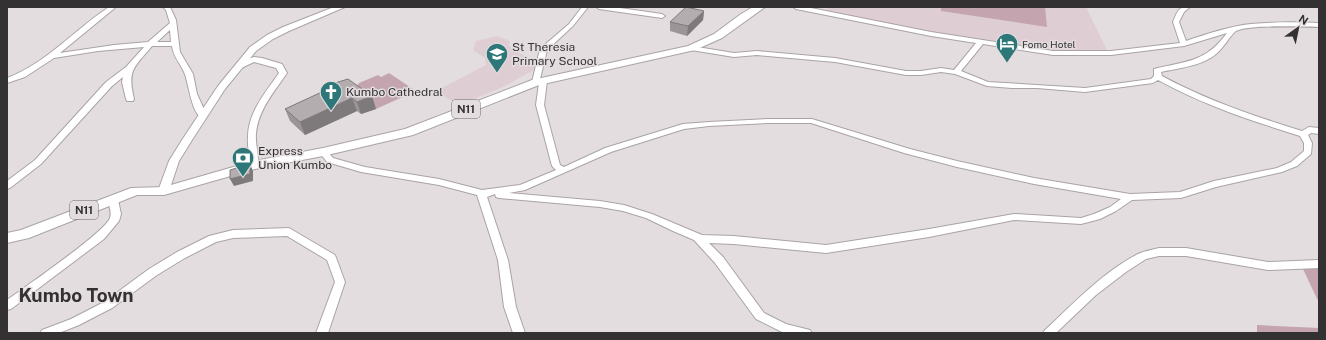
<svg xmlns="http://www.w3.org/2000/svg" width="1326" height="340" viewBox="0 0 1326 340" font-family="'Public Sans',sans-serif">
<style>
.built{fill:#deced3}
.green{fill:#c4a4af}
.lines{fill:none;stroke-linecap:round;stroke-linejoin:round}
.minor-casing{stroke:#aaa3a5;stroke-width:2}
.major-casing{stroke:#aaa3a5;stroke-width:2}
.highway-casing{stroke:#aaa3a5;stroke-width:2}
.minor{fill:#fff;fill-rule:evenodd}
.major{fill:#fff;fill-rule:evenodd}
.highway{fill:#fff;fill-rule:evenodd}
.wall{fill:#9b9597}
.shaded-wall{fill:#7e797b}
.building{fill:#b4adb0;stroke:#7e797b}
.labels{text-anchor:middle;stroke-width:3;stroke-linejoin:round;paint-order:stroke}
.far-poi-label{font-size:10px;fill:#333132;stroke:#e4dddf;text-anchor:start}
.shield{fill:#e4dddf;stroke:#686566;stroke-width:1}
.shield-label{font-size:11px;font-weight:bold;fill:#333132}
.poi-label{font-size:12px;fill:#333132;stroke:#e4dddf;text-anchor:start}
.near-district-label{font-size:19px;font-weight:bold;fill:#333132;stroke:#e4dddf}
</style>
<rect width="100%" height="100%" fill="#e4dddf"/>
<path class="built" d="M828 7H1086L1107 50 1065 51 1022 48 955 37 826 11Z
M497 36 510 41 509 46 533 62 536 69 503 87 459 105 445 97 438 90 486 65 485 58 473 50 476 41Z"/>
<path class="green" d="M941 7H1045L1047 27 941 11Z
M389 73 416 91 376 109 352 92 359 83 378 75 381 77Z
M1303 269H1319V303Z
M1257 325 1319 328V333H1257Z"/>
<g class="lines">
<g class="minor-casing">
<path id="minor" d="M109 7H116L60 53 114 45 148 42 170 23 166 10 163 7H170L176 20 180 52 193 74 197 94 207 116 203 118C191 115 189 82 184 72 180 63 173 56 172 46H152C134 68 127 69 134 99L133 101H127L126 99 122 82 123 77 112 86 41 164 10 188 7 189V181L35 160 106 82 126 67 144 47 98 51 54 58 25 77 7 83V78C47 63 74 30 109 7ZM170 30 171 42H157Z
M582 7H588L573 26 547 50 540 79H546L547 81 544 105 560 165 564 167 605 148 683 124 709 122 768 119H812L910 149 957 161 1034 178 1130 194 1180 192 1214 181 1277 168 1291 162 1304 151V143L1300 136C1252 121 1203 105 1158 80L1153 83 1085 92 1037 88H1012L987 86 955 74 941 72 921 75H906L835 62 757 55 734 57 691 50 687 48 691 46 734 53 757 51 835 58 906 71H921L941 68 954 70 976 43 931 36 796 9 793 7H806L931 32 1053 51H1111L1180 43 1173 22C1178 11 1177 7 1190 7L1184 12 1179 22 1186 41C1207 34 1230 26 1251 24 1274 22 1296 22 1319 23V27C1303 27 1249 24 1236 31 1231 34 1223 49 1216 54 1202 66 1179 68 1161 72L1162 76C1206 100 1254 116 1302 131L1309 127 1319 128V134L1311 133 1308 135 1312 143 1311 154 1297 166 1282 172 1216 187 1181 198 1132 200 1116 211 1100 219 1081 224 1014 220 929 237 826 253 734 244 709 243 723 257 764 313 786 324 810 330 812 333H784L756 319 715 263 694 240 673 231 646 218 623 211 600 207 499 198 496 197 495 194 487 197 508 260 516 307 525 333H513L504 307 498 260 477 195 439 185 361 172 327 162 319 152 320 150H326L333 158 365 167 439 179 482 190 520 185 556 170 552 166 536 105 539 83 536 84 532 82 540 49 569 24ZM1227 33C1206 62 1187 61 1154 69V76L1151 79 1085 88 988 82 961 71 983 44 1053 55H1111L1184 46ZM768 123H811L904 153 957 167 1034 184 1121 199 1110 207 1094 214 1081 218 1014 214 929 229 826 245 734 236 702 235 652 214 624 205 600 201 509 193 525 190 611 152 684 129 709 126Z
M596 7H613L662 14 665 16 662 18 599 9Z
M254 57 262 58 282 64 287 73C274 92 258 110 256 134 255 144 259 155 258 165L254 168 250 165C250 155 247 146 248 137 248 112 266 92 279 73L276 68 254 62 239 69 235 67 242 61Z
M113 197 118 200 121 214 119 221 104 239 11 309 7 310V300C25 287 104 233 110 218 112 212 109 206 108 200Z
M289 228 335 255 345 282 328 333H316L335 282 327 260 287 236 233 238 216 242 185 258 157 275 112 308 79 325 59 333H40L42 330 71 319 104 302 149 269 177 252 209 236 233 230Z
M1159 248H1186L1268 262 1319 260V268L1268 270 1186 256H1159L1146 259 1126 272 1096 295 1056 333H1043L1045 330C1074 303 1103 272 1138 254 1144 251 1152 250 1159 248Z"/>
</g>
<g class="major-casing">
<path id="major" d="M334 7H345L289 31 273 39 256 51 225 89 192 140 179 161 168 194H160L158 191 169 161 182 140 218 86 250 47 267 35 283 27Z"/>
</g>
<g class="highway-casing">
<path id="highway" d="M753 7H765L722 38 695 50 539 85 413 135 323 156 255 169 164 195H137L29 238 7 243V233L21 230 131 188 164 187 254 161 323 148 405 129 532 80 688 46 714 34 741 14Z"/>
</g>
<use href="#minor" class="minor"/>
<use href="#major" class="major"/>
<use href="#highway" class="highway"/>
</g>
<path class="wall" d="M704 11 703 20 687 36 670 31V22Z
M335 83 376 109 361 114 357 111 305 135 290 121 285 109 336 86Z"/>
<path class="shaded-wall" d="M704 11 703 20 687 36 688 26Z
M372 96 376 109 361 114 357 102Z
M352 98 357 111 305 135 300 122Z
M250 164 253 171V181L234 186 230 179Z"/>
<path class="building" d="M686 7 704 11 688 26 670 22Z
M348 79 372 96 357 102 352 98 300 122 285 109 337 85 335 83Z
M250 164V174L230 179V170Z"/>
<defs>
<g id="hotel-pin" transform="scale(1.15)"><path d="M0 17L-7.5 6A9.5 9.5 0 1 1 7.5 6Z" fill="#2d7778" stroke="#e4dddf"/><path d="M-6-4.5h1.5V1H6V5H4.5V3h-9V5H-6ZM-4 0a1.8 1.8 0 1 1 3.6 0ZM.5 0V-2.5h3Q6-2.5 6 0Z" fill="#fff"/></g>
<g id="school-pin" transform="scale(1.15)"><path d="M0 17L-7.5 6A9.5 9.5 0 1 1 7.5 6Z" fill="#2d7778" stroke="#e4dddf"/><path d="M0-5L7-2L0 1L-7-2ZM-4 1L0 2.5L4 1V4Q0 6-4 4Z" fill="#fff"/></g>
<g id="church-pin" transform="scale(1.15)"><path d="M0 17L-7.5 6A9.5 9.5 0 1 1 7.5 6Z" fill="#2d7778" stroke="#e4dddf"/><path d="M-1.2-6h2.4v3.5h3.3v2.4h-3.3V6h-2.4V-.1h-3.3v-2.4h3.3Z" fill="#fff"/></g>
<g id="bank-pin" transform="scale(1.15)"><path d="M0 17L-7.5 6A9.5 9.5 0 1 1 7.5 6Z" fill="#2d7778" stroke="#e4dddf"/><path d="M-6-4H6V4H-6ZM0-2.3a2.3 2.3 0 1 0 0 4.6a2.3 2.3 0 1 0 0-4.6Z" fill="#fff"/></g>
</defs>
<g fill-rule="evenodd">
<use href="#hotel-pin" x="1007" y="44"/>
<use href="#school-pin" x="497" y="54"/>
<use href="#church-pin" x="331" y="92"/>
<use href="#bank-pin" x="243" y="158"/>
</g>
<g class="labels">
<g class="far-poi-label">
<text x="1022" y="48">Fomo Hotel</text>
</g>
<g class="shield">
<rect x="452" y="100" width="28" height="18" rx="3"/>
<rect x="70" y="201" width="28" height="18" rx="3"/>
</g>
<g class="shield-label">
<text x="466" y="113">N11</text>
<text x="84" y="214">N11</text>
</g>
<g class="poi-label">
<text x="512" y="51">St Theresia<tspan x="512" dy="14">Primary School</tspan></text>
<text x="346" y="96">Kumbo Cathedral</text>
<text x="258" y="155">Express<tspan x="258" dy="14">Union Kumbo</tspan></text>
</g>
<g class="near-district-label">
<text x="76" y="302">Kumbo Town</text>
</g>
</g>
<rect width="1326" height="340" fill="none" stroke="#333132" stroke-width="16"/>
<g transform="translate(1298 28) rotate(33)" stroke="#e4dddf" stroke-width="3" paint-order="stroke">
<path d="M0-3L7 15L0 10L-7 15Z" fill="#333132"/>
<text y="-6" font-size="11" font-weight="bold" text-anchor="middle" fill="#333132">N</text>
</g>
</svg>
